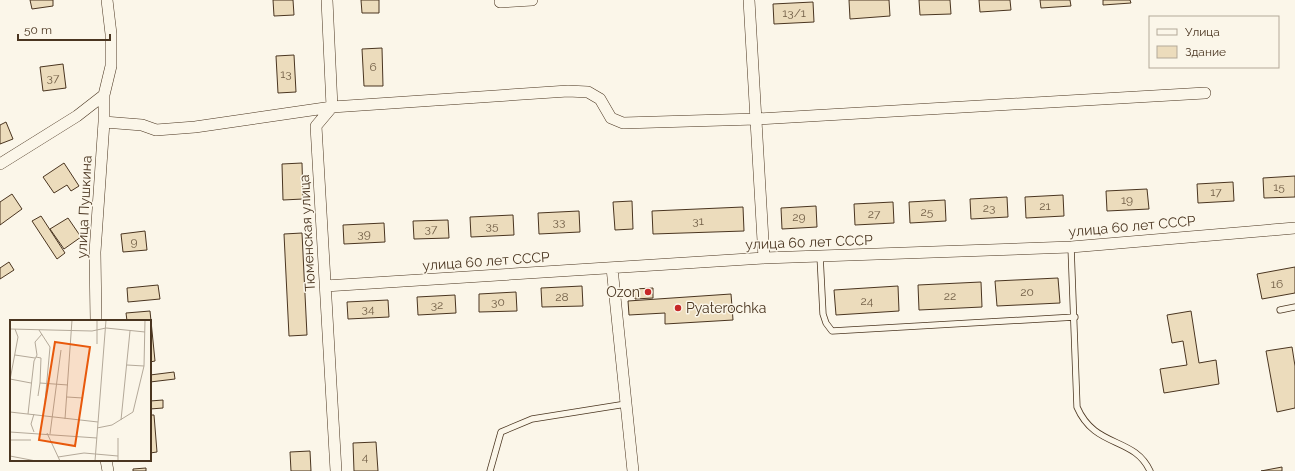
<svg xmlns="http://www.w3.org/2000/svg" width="1295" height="471" viewBox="0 0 1295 471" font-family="Raleway,sans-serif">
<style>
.building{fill:#ecdcbc;stroke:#4a3520}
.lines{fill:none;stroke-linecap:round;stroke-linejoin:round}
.service-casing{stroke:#4a3520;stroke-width:7}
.minor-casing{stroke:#4a3520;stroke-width:12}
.service{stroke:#fbf6e9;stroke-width:5.5}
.minor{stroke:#fbf6e9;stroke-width:11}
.poi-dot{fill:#c62828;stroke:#fbf6e9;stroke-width:1.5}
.labels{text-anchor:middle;stroke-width:3;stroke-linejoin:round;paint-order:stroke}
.number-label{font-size:12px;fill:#725f47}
.street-label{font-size:14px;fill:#4a3520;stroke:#fbf6e9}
.poi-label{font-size:14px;fill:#4a3520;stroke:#fbf6e9;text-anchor:end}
.inset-road{fill:none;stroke:#b4a999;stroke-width:1}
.view{fill:#e8590c;fill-opacity:0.15;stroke:#e8590c;stroke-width:2}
.inset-edge{fill:none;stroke:#4a3520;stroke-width:2}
</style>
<rect width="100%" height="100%" fill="#fbf6e9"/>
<path class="building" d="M30 0H53V6L32 9Z
M273 0H293L294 15 274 16Z
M361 0H379V13H362Z
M849 0H889L890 16 850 19Z
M919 0H950L951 14 920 15Z
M979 0H1010L1011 10 980 12Z
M1040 0H1070L1071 6 1041 8Z
M1103 0H1130L1131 3 1103 5Z
M813 2 814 22 774 24 773 4Z
M382 48 383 86H364L362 49Z
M294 55 296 92 278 93 276 56Z
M63 64 66 88 43 91 40 67Z
M6 122 13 139 0 144V125Z
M64 163 79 186 71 191 67 185 54 193 43 177Z
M302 163 303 199 283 200 282 164Z
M1295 176V197L1264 198 1263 178Z
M1233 182 1234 201 1198 203 1197 184Z
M1147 189 1149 209 1107 211 1106 191Z
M12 194 22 209 0 225V202Z
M1063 195 1064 216 1026 218 1025 197Z
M1007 197 1008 217 971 219 970 199Z
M945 200 946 221 910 223 909 202Z
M632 201 633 229 615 230 613 202Z
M893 202 894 223 855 225 854 204Z
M816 206 817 227 782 229 781 208Z
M743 207 744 231 653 234 652 211Z
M579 211 580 232 539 234 538 213Z
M513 215 514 235 471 237 470 217Z
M41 216 65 253 57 259 32 221Z
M68 218 81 237 64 249 50 229Z
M448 220 449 238 414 239 413 221Z
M384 223 385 242 344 244 343 225Z
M145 231 147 250 123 252 121 234Z
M302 233 307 335 289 336 284 234Z
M9 262 14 270 0 279V268Z
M1295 267V293L1262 299 1257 274Z
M1058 278 1060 303 997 306 995 281Z
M981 282 982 307 919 310 918 285Z
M158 285 160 299 128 302 127 288Z
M582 286 583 306 542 307 541 288Z
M898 286 899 311 836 315 834 290Z
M653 288V298L635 299 634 289Z
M516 292 517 311 479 312V294Z
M731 294 733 320 665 324V313L629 315 628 301Z
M455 295 456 313 418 315 417 297Z
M388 300 389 317 348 319 347 302Z
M150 311 155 361 150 362V321H127L126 313Z
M1191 311 1199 363 1216 360 1219 384 1164 393 1160 369 1187 365 1183 341 1172 343 1167 315Z
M1292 347 1295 366V408L1277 412 1266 351Z
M174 372 175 379 150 382V375Z
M163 400V408L150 409V401Z
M150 415H154L157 452 150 453Z
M376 442 378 471H354L353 443Z
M310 451 311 471H291L290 452Z
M1282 467V471H1261Z
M146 468V471H133V469Z"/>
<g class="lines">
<g class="service-casing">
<path id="service" d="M1071 247 1077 407C1095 449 1134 436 1150 471
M820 256 823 314 826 323 832 331 1075 317
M1280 310 1295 307
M490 471 501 432 532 419 626 404"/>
</g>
<g class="minor-casing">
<path id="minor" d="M327 0 332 107 316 126 336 471
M749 0 764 258
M500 2 532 0
M104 122 142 125 156 130 195 127 332 107 568 91 588 92 600 99 611 118 623 123 756 119 1205 93
M0 164 77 116 104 95
M612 268 633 471
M325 286 764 258 1071 247 1295 228
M96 321 95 252 104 122V95L111 66V34L107 0
M106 460 108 471"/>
</g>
<use href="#service" class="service"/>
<use href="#minor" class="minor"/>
</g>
<g class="poi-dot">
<circle cx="648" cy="292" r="4"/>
<circle cx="678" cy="308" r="4"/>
</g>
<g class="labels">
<g class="number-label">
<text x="794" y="17">13/1</text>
<text x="373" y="71">6</text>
<text x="286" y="78">13</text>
<text x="53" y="82">37</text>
<text x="1279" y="191">15</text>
<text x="1216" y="196">17</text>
<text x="1127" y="204">19</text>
<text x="1045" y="210">21</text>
<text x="989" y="212">23</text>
<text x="927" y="216">25</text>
<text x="874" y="218">27</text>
<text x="799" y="221">29</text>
<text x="698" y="225">31</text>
<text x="559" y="226">33</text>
<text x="492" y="230">35</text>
<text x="431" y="233">37</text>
<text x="364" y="238">39</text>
<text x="134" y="246">9</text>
<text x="1277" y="288">16</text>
<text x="1027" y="296">20</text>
<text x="950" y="300">22</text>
<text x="562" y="301">28</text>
<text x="867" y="305">24</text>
<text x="498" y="306">30</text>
<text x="437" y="309">32</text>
<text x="368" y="313">34</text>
<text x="365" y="461">4</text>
</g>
<g class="street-label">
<text transform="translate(84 207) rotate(-87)" y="5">улица Пушкина</text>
<text transform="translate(1132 226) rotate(-5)" y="5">улица 60 лет СССР</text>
<text transform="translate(307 233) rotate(-93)" y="5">Тюменская улица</text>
<text transform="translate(809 242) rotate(-2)" y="5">улица 60 лет СССР</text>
<text transform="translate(486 261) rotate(-4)" y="5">улица 60 лет СССР</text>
</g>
<g class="poi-label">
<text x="640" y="297">Ozon</text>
<text x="686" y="313" text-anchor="start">Pyaterochka</text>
</g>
</g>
<g transform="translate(10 320)">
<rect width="141" height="141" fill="#fbf6e9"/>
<path class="inset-road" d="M87 0V24M0 9 82 11 96 8 135 12M29 10 40 27 35 82M5 35 25 38M26 37 31 38 30 63 58 65M117 45 134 46M0 59 21 63M0 60 8 17 5 9M28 76 30 63M57 77 73 78M0 92 88 102M18 94 24 41 27 35 25 22 32 14M24 94 21 104 24 112M55 99 62 0M111 100 120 11M87 108 102 105 123 92 134 46 135 0M0 112 87 118M37 113 50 141M40 114 51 30M108 118V141M0 120H21M0 136 26 141M48 137 74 133 108 136M85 141 96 0"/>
<path class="view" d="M45 22 80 27 65 126 29 120Z"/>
<rect width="141" height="141" class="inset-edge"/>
</g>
<rect x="1149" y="16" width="130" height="52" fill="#fbf6e9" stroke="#b4a999"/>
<rect x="1157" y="29" width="20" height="6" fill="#fbf6e9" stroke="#b4a999"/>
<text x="1185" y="36" font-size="12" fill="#4a3520">Улица</text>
<rect x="1157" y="46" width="20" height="12" fill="#ecdcbc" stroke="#b4a999"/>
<text x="1185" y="56" font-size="12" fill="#4a3520">Здание</text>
<path d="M18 34v6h92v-6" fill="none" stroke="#4a3520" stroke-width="2"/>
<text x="24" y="34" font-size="12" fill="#4a3520" stroke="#fbf6e9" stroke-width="3" paint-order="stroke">50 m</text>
</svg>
